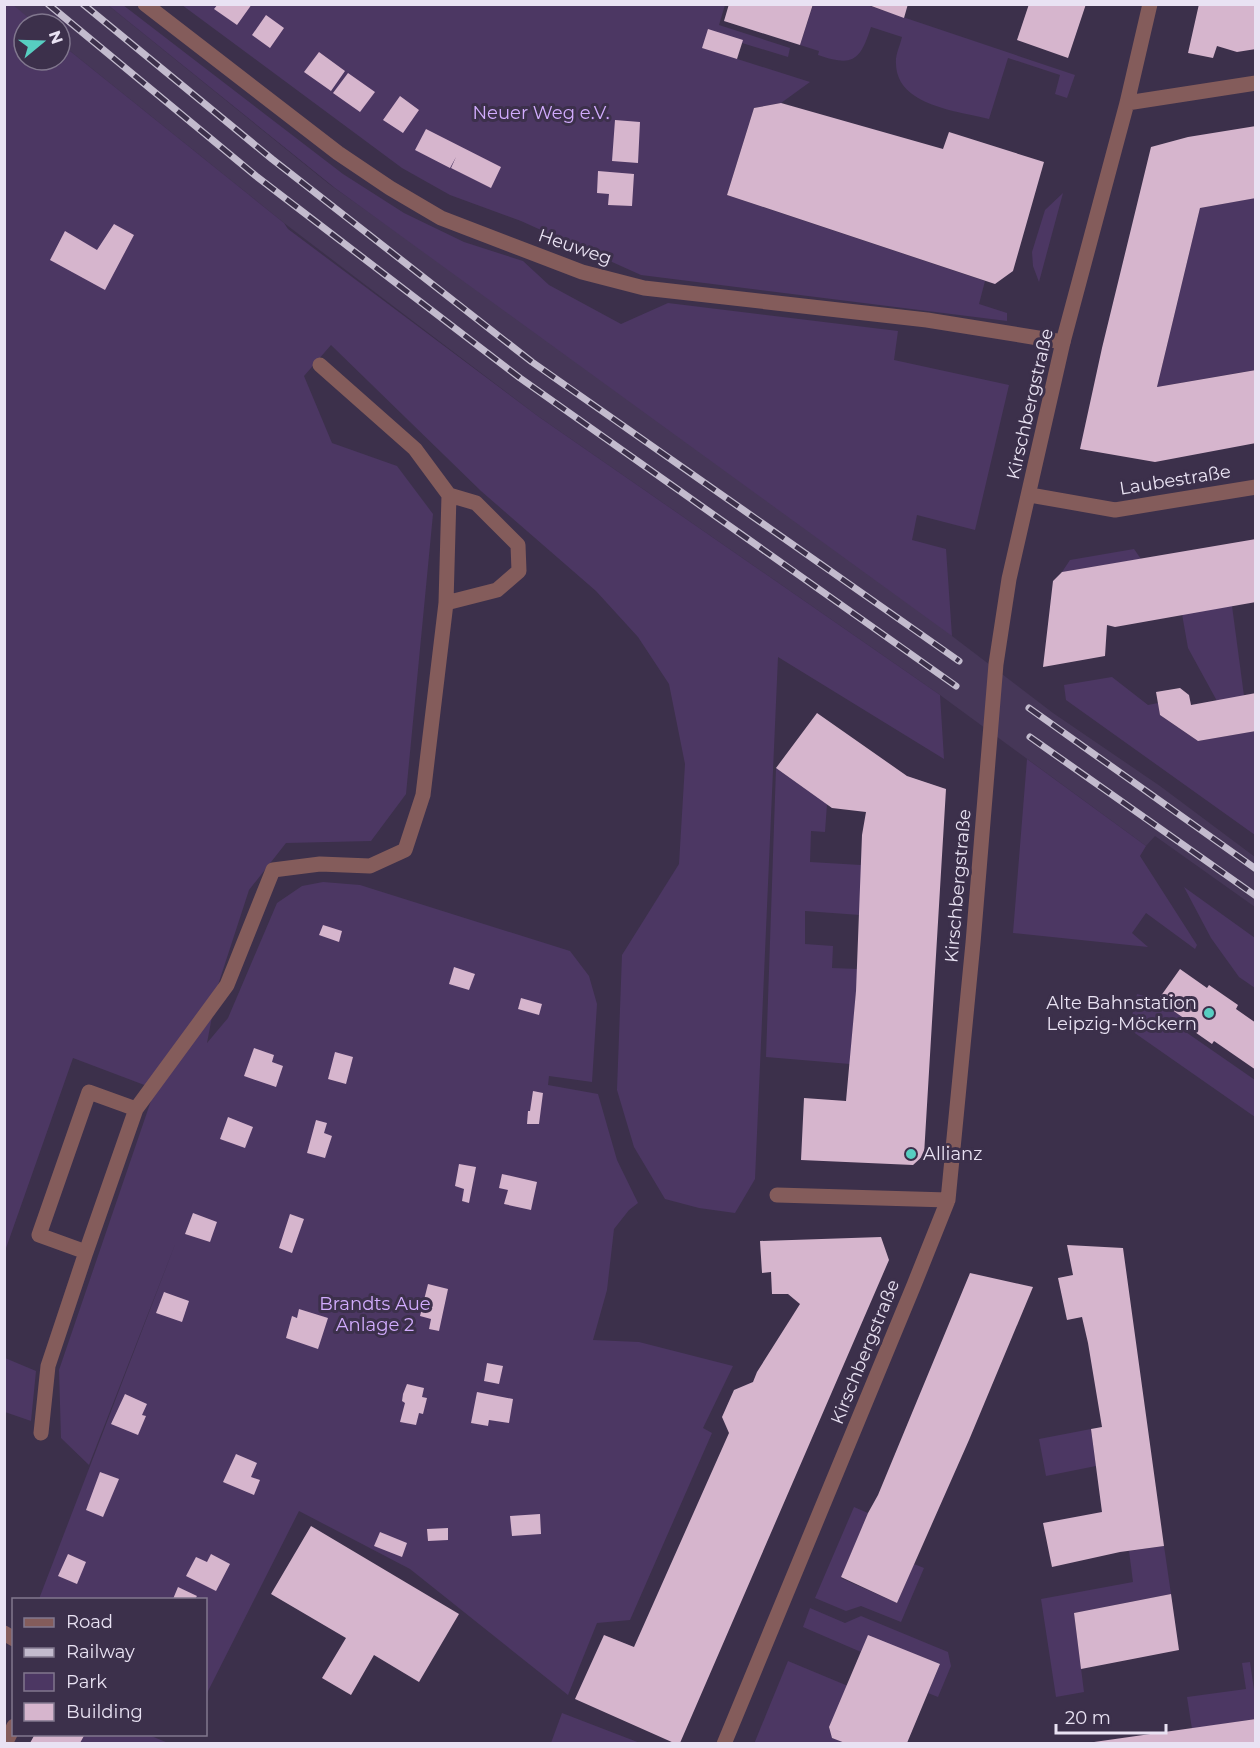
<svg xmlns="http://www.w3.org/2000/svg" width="1260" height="1748" viewBox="0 0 1260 1748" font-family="Montserrat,sans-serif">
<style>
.built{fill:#463758}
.green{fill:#4c3763}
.building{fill:#d6b5cd}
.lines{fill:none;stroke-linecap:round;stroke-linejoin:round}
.service{stroke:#845c5b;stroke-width:15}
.minor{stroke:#845c5b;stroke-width:15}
.rail-casing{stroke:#c3bbce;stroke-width:7}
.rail{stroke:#3c304b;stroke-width:4.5;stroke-dasharray:14;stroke-linecap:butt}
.poi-dot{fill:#57cec1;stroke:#3c304b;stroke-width:2}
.labels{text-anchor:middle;stroke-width:6;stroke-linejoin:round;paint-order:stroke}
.park-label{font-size:18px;fill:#d2acfe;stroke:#3c304b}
.street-label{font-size:18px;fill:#e9e2f3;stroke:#3c304b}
.poi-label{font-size:18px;fill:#e9e2f3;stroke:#3c304b;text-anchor:end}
</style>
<rect width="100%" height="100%" fill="#3c304b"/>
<path class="built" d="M12 5H108L329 184 926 608 952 636 1053 713 1160 786 1255 857V907L1155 836 1146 846 940 695 539 417 284 223 60 43V24H36Z"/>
<path class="green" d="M12 4 36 24H24V60H60V43L284 223 288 229 539 417 940 695 944 759 778 657 755 1179 735 1213 699 1208 665 1199 634 1147 617 1090 622 955 679 864 685 764 669 684 638 637 596 591 481 491 331 345 304 376 332 443 397 466 433 514 406 794 371 841 286 843 249 890 218 985 207 1043 228 1018 277 903 302 886 323 882 360 885 570 951 589 976 597 1004 592 1082 549 1076 548 1085 598 1094 617 1160 638 1203 629 1210 614 1229 607 1290 593 1340 639 1342 733 1366 703 1428 712 1433 630 1620 597 1623 568 1695 410 1569 299 1511 206 1695V1600L39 1599 176 1242 89 1465 61 1438 59 1370 155 1089 73 1058 5 1251 4 5Z
M108 5H123L343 174 404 213 464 242 523 261 549 285 621 324 668 303 898 331 894 360 1009 385 975 530 917 515 912 540 946 549 952 636 335 188Z
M182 5H725L719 25 790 48 788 57 742 43 703 48 810 82 781 103 754 108 727 195 985 281 979 304 1007 313V321L641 275 521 221 450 195 402 168Z
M813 5H870V6L1075 75 1067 98 1055 94 1060 75 1008 58 989 119C958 111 897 106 896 64 895 55 900 46 902 37L871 27C860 61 853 67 818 55L819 51 800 45Z
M1063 193 1039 282 1033 266 1032 252 1045 210Z
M1255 198V370L1157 387 1200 208Z
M1134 549 1141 559 1062 572 1070 560Z
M1232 606 1244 696 1217 701 1188 648 1182 614Z
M1112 677 1148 705 1158 703 1160 715 1198 741 1255 731V835L1066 700 1064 685Z
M1027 759 1146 846 1140 856 1197 945 1195 949 1146 913 1132 933 1148 947 1013 933Z
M776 768 827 804 825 832 811 831 810 862 861 865 860 915 805 911V944L833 946 832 968 858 969 850 1064 766 1057Z
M1184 887 1255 938V988L1239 977 1211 938Z
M1137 994 1158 1000 1185 1019 1180 1028 1255 1080V1117L1129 1029Z
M5 1358 36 1371 31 1421 5 1412Z
M1091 1429 1096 1466 1046 1476 1039 1439Z
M854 1507 868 1513 841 1578 897 1603 914 1564 924 1568 901 1622 861 1606 846 1611 815 1598Z
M1164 1546 1171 1594 1074 1613 1084 1692 1056 1697 1041 1599 1133 1582 1129 1551Z
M810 1608 845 1623 861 1616 948 1652 951 1666 938 1697 928 1693 940 1664 868 1636 861 1652 803 1627Z
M788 1661 848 1686 829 1727 832 1738 845 1743 754 1744Z
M1250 1662 1255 1697V1719L1192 1729 1187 1697 1246 1689 1242 1663Z
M562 1713 640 1743H551Z
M85 1734 149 1735 168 1743H80Z"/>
<path class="building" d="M218 4H252L237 25 214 9Z
M729 4H813L800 45 724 21Z
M866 4H908L904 18Z
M1029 4H1086L1068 58 1017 40Z
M1199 4H1256V49L1237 52 1217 46 1213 58 1188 53Z
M266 15 284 28 270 48 252 35Z
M708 29 743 40 737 59 702 48Z
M319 52 345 71 331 91 304 72Z
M348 73 375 92 360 112 333 93Z
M400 96 419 110 403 133 383 120Z
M781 103 943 149 949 132 1044 162 1013 271 995 284 727 195 754 108Z
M615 120 640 122 638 163 612 161Z
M1256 126V198L1200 208 1157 387 1256 370V443L1155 462 1080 449 1102 348 1151 147 1188 137Z
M426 129 501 167 491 188 451 168 456 157 450 168 415 150Z
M598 171 634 174 632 206 608 205 609 194 597 193Z
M114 224 134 235 105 290 50 260 65 231 97 250Z
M1256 539V602L1115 627 1107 625 1105 656 1043 667 1053 581 1062 572Z
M1180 688 1189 695 1191 705 1256 693V731L1198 741 1160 715 1156 692Z
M817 713 907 776 946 789 924 1155 913 1165 801 1160 804 1098 846 1101 856 991 862 835 866 812 832 808 776 768Z
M323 925 342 931 339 942 319 935Z
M454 967 475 974 469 990 449 984Z
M1180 969 1207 988 1209 985 1238 1005 1236 1009 1256 1023V1070L1214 1041 1212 1044 1182 1023 1185 1019 1158 1000Z
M521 998 542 1004 539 1015 518 1009Z
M254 1048 274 1055 272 1062 283 1066 276 1087 244 1076Z
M335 1052 353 1057 346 1084 328 1079Z
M533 1091 543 1093 539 1124H527L528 1111H530Z
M228 1117 253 1127 245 1148 220 1139Z
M316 1120 327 1123 324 1133 332 1136 325 1158 307 1153Z
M459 1164 476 1167 469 1203 462 1201 464 1189 455 1186Z
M502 1174 537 1182 531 1210 504 1204 508 1190 499 1188Z
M193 1213 217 1222 210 1242 185 1234Z
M290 1214 304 1219 292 1253 279 1248Z
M881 1237 889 1260 680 1743H674L575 1699 604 1635 634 1647 729 1433 722 1417 734 1390 753 1382 757 1372 800 1304 788 1294H772L771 1272 762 1273 760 1241Z
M1067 1245 1123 1248 1164 1546 1120 1552 1052 1567 1043 1523 1102 1512 1091 1429 1102 1427 1088 1343 1082 1317 1067 1320 1058 1278 1073 1275Z
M970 1273 1033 1287 969 1440 897 1603 841 1577 868 1513 878 1495Z
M428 1284 448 1289 439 1331 429 1329 431 1319 420 1316Z
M164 1292 189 1301 182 1322 156 1313Z
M299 1309 328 1318 318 1349 286 1338 292 1316 297 1318Z
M487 1363 503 1366 499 1384 484 1381Z
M407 1384 424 1388 422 1397 427 1398 423 1414 419 1413 416 1425 400 1422 405 1403 402 1401 403 1394Z
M477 1392 513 1399 509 1423 489 1420 488 1426 471 1423Z
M125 1394 147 1404 142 1415 146 1416 138 1435 111 1424Z
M236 1454 257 1463 251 1477 260 1480 254 1495 223 1482Z
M100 1472 119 1479 103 1517 86 1510Z
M540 1514 541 1534 512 1536 510 1516Z
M311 1526 459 1614 419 1682 374 1655 351 1695 322 1678 346 1638 271 1594Z
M448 1528V1540L428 1541 427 1529Z
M380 1532 407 1543 402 1557 374 1546Z
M68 1554 86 1562 77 1584 58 1576Z
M211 1554 230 1564 216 1591 186 1576 196 1557 207 1562Z
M178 1587 197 1596 195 1599H173Z
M1171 1594 1179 1650 1081 1669 1074 1613Z
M868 1635 940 1664 907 1743H845L832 1738 829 1727Z
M1256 1719V1743H1095L1094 1742Z
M35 1734H85L80 1743H30Z"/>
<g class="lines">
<path class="service" d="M145 4 338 153 390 188 441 218 582 272 644 288 927 320 1063 342
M320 365 415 449 449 495 476 503 518 545 519 571 497 590 446 603
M136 1109 227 985 273 870 320 864 370 866 405 850 423 795 446 603 449 495
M41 1433 48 1366 86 1252 39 1235 89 1092 136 1109 86 1252
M4 1633 14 1639
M5 1744 14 1726"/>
<path class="minor" d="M1127 103 1256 83
M1030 495 1115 510 1256 487
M777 1195 948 1200
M724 1744 914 1285 948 1200 973 943 996 664 1009 579 1063 342 1127 103 1150 4"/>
<g class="rail-casing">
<path id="rail" d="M48 4 256 176 520 378 956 686
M83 4 272 159 532 362 959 661
M1029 708 1256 869
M1030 737 1256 896"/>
</g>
<use href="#rail" class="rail"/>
</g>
<g class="poi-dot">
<circle cx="1209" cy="1013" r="6"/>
<circle cx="911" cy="1154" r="6"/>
</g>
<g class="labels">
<g class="park-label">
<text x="541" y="119">Neuer Weg e.V.</text>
<text x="375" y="1310">Brandts Aue<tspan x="375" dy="21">Anlage 2</tspan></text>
</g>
<g class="street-label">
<text transform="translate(575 247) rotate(19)" y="6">Heuweg</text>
<text transform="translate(1030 404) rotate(-77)" y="6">Kirschbergstraße</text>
<text transform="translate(1175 480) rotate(-9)" y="6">Laubestraße</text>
<text transform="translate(958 886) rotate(-85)" y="6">Kirschbergstraße</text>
<text transform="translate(865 1352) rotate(-68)" y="6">Kirschbergstraße</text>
</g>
<g class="poi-label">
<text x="1197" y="1009">Alte Bahnstation<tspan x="1197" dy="21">Leipzig-Möckern</tspan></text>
<text x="923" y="1160" text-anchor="start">Allianz</text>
</g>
</g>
<rect width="1260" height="1748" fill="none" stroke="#e9e2f3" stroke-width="12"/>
<rect x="12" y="1598" width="195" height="138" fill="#3c304b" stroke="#81778e" stroke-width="1.5"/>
<rect x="24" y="1618" width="30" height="9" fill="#845c5b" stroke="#81778e" stroke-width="1.5"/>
<text x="66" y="1628" font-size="18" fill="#e9e2f3">Road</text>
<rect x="24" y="1648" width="30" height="9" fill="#c3bbce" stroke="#81778e" stroke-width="1.5"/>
<text x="66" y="1658" font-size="18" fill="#e9e2f3">Railway</text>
<rect x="24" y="1673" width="30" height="18" fill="#4c3763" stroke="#81778e" stroke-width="1.5"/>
<text x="66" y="1688" font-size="18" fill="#e9e2f3">Park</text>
<rect x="24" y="1703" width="30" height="18" fill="#d6b5cd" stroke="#81778e" stroke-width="1.5"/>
<text x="66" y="1718" font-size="18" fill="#e9e2f3">Building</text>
<g transform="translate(42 42) rotate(71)"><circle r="28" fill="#3c304b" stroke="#81778e" stroke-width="1.5"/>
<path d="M0-4.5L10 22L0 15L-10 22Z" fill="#57cec1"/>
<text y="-9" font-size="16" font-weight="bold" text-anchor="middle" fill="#e9e2f3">N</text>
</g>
<path d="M1056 1724v9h110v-9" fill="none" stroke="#e9e2f3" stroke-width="3"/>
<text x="1065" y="1724" font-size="18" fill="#e9e2f3" stroke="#3c304b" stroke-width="4.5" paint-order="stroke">20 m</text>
</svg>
